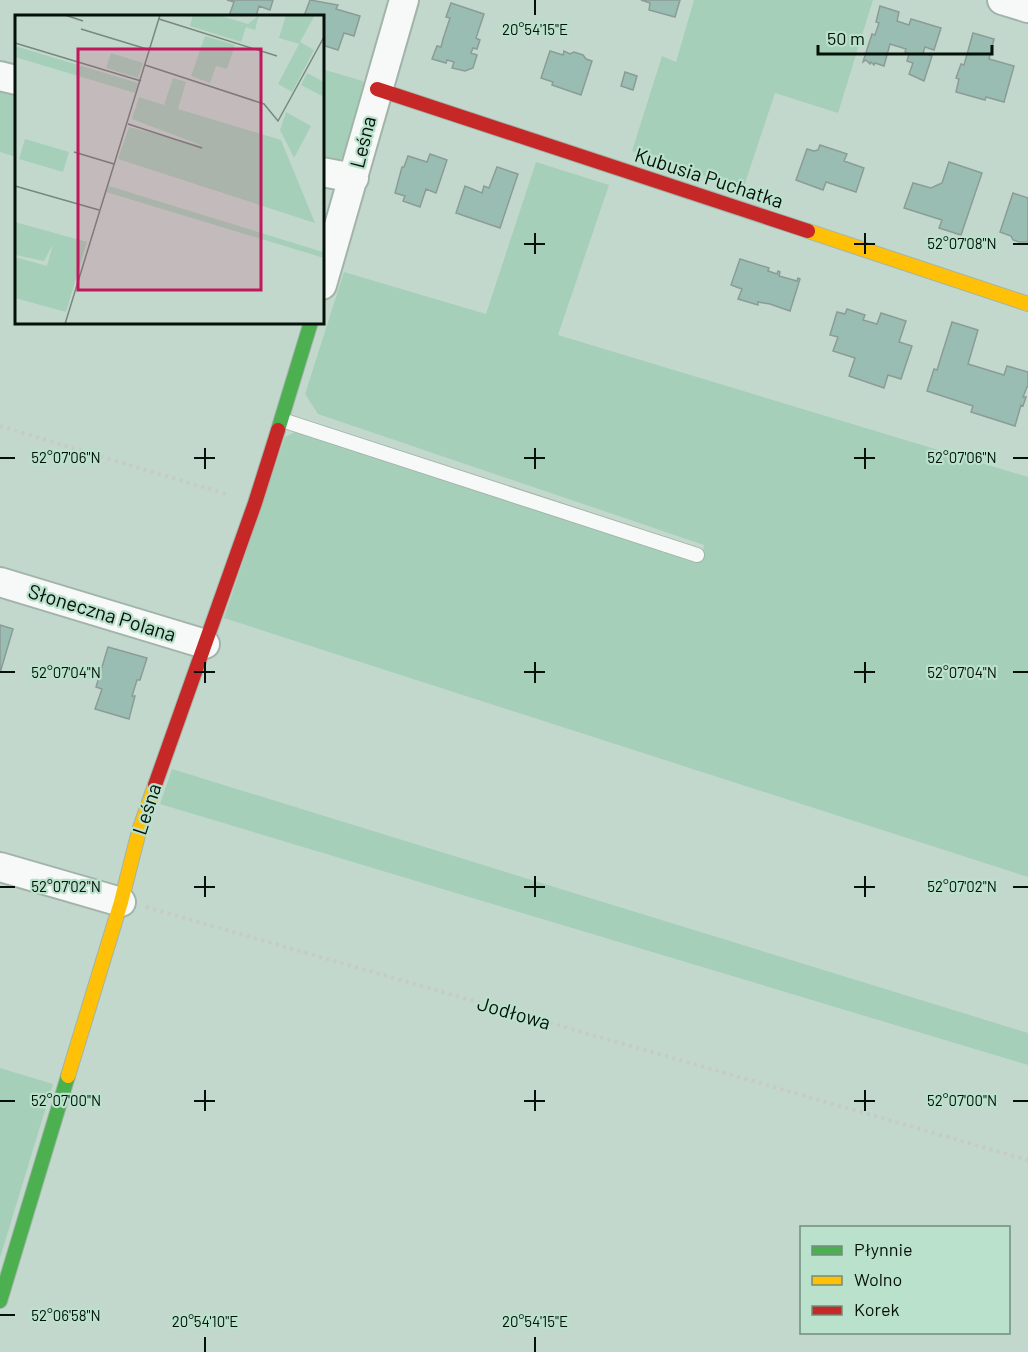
<svg xmlns="http://www.w3.org/2000/svg" width="1028" height="1352" viewBox="0 0 1028 1352" font-family="Barlow,sans-serif">
<style>
.green{fill:#a6cfb9}
.building{fill:#9abdb3;stroke:#8a9c95;stroke-width:1.5}
.lines{fill:none;stroke-linecap:round;stroke-linejoin:round}
.lane-casing{stroke:#a2b4aa;stroke-width:16}
.street-casing{stroke:#a2b4aa;stroke-width:32}
.fast-casing{stroke:#a2b4aa;stroke-width:16}
.slow-casing{stroke:#a2b4aa;stroke-width:16}
.jam-casing{stroke:#a2b4aa;stroke-width:16}
.path{stroke:#c6cbc8;stroke-width:4;stroke-dasharray:3 4.5;stroke-linecap:butt}
.lane{stroke:#f6f9f7;stroke-width:14}
.street{stroke:#f6f9f7;stroke-width:28}
.fast{stroke:#4caf50;stroke-width:14}
.slow{stroke:#ffc107;stroke-width:14}
.jam{stroke:#c62828;stroke-width:14}
.ticks{fill:none;stroke:#041009;stroke-width:2}
.labels{text-anchor:middle;stroke-width:4.5;stroke-linejoin:round;paint-order:stroke}
.street-label{font-size:20px;fill:#041009;stroke:#bae1cb}
.inset-road{fill:none;stroke:#77887e;stroke-width:1.5}
.view{fill:#c2185b;fill-opacity:0.15;stroke:#c2185b;stroke-width:3}
.inset-edge{fill:none;stroke:#041009;stroke-width:3}
.ticks-label{font-size:15px;text-anchor:middle;fill:#041009;stroke:#bae1cb;stroke-width:4.5;stroke-linejoin:round;paint-order:stroke}
</style>
<rect width="100%" height="100%" fill="#c3d8cc"/>
<path class="green" d="M694 0H873L838 113 775 93 743 189 632 151 662 56 676 62Z
M322 69 363 81 367 88 347 154 336 162 322 164Z
M0 90 16 95V157L0 152Z
M536 162 609 185 558 335 1028 477V877L224 618 285 437 297 431 701 562 704 545 318 414 305 394 344 272 486 314Z
M172 769 1028 1033V1065L160 804Z
M0 1068 53 1084 0 1258Z"/>
<path class="building" d="M227 0H273L270 10 259 6 256 16H229L234 2Z
M310 0 338 5 336 9 360 16 354 36 344 33 338 50 322 45V16H304Z
M641 0H680L675 17 649 10 650 3Z
M451 3 484 14 476 38 480 40 477 49 473 48 471 53 477 55 473 68 465 71 452 68 454 62 447 60 446 63 432 59 437 46 441 47 443 39 450 18 446 17Z
M880 6 899 12 897 21 909 25 911 19 941 28 934 50 925 47 923 53 932 56 924 81 909 74 913 63 907 61 909 54 905 52 906 49 890 44 884 66 875 63 874 65 871 62 870 64 866 60 863 62 872 34 875 35 879 23 876 22Z
M973 33 994 39 989 59 1014 66 1004 102 986 97 985 100 956 92 959 79 956 78 961 64 964 65Z
M550 51 563 55 564 51 570 54 574 52 583 55 586 59 592 61 581 95 552 85 553 82 541 78Z
M625 72 637 76 633 90 621 86Z
M820 145 847 154 844 161 864 168 856 192 826 182 823 190 796 180 807 149 814 151 818 150Z
M430 154 447 160 436 193 426 189 420 207 403 201 405 196 395 193 402 167H404L408 156 427 162Z
M949 162 982 173 961 235 939 228 942 220 904 208 913 183 931 188 942 183Z
M497 167 518 174 500 228 456 213 465 186 482 193 484 186 489 188Z
M1013 193 1028 198V242H1019L1013 240 1011 236 1000 232Z
M740 259 769 268 768 271 777 274 778 271 780 272 779 276 797 281 798 278 800 279 790 311 770 304 758 302V305L738 299 742 289 731 285Z
M847 309 865 315 863 320 877 324 881 313 906 321 899 342 912 346 901 379 888 375 884 388 849 376 855 358 833 351 838 337 830 335 837 312 845 314Z
M952 322 978 330 968 364 1004 375 1007 366 1028 372V387H1027L1023 397H1026L1023 406 1021 405 1015 426 971 412 973 406 927 391 934 369 937 370Z
M0 625 13 629 0 673Z
M108 647 147 658 140 680H137L132 696H135L129 719 95 709 102 689 96 687Z"/>
<g class="lines">
<g class="lane-casing">
<path id="lane" d="M282 420 697 555"/>
</g>
<g class="street-casing">
<path id="street" d="M1002 0 1028 8
M0 76 16 80
M322 172 354 178
M322 285 404 0
M0 582 205 644
M0 867 121 902"/>
</g>
<g class="fast-casing">
<path id="fast" d="M278 430 311 322
M0 1301 68 1076"/>
</g>
<g class="slow-casing">
<path id="slow" d="M808 231 1028 304
M68 1076 121 902 139 831 155 785"/>
</g>
<g class="jam-casing">
<path id="jam" d="M377 89 808 231
M155 785 255 503 278 430"/>
</g>
<path class="path" d="M0 426 229 495
M146 907 1028 1160"/>
<use href="#lane" class="lane"/>
<use href="#street" class="street"/>
<use href="#fast" class="fast"/>
<use href="#slow" class="slow"/>
<use href="#jam" class="jam"/>
</g>
<path class="ticks" d="M535 0V15M535 233V254M865 233V254M524 244H545M854 244H875M1013 244H1028M205 448V469M535 448V469M865 448V469M0 458H15M194 458H215M524 458H545M854 458H875M1013 458H1028M205 662V683M535 662V683M865 662V683M0 672H15M194 672H215M524 672H545M854 672H875M1013 672H1028M205 876V897M535 876V897M865 876V897M0 887H15M194 887H215M524 887H545M854 887H875M1013 887H1028M205 1090V1111M535 1090V1111M865 1090V1111M0 1101H15M194 1101H215M524 1101H545M854 1101H875M1013 1101H1028M0 1315H15M205 1337V1352M535 1337V1352"/>
<g class="labels">
<g class="street-label">
<text transform="translate(363 142) rotate(-76)" y="7">Leśna</text>
<text transform="translate(709 178) rotate(18)" y="7">Kubusia Puchatka</text>
<text transform="translate(102 613) rotate(17)" y="7">Słoneczna Polana</text>
<text transform="translate(147 809) rotate(-72)" y="7">Leśna</text>
<text transform="translate(514 1013) rotate(16)" y="7">Jodłowa</text>
</g>
</g>
<g transform="translate(15 15)">
<rect width="309" height="309" fill="#c3d8cc"/>
<path d="M178 0H203L233 9 244 0 240 15 231 12 226 27 175 11ZM271 0H300L285 27 299 35 277 77 263 69 284 29 264 23ZM190 21 220 30 212 54 201 51 195 68 176 61ZM0 31 123 68 120 78 0 42ZM96 38 128 48 123 63 91 53ZM292 58 309 67V82L286 70ZM158 63 171 67 163 94 266 125 300 208 103 144 114 112 188 131 117 104 124 82 149 90ZM271 97 296 111 279 143 265 115ZM10 124 54 137 48 157 4 144ZM94 171 308 237 309 243 91 177ZM0 207 72 227 51 297 0 283V242L32 251 38 229 29 246 0 240Z" fill="#a6cfb9"/>
<path class="inset-road" d="M50 0 68 6M144 4 262 41M66 14 135 35M0 28 126 66M130 50 249 89 263 106 309 22M113 109 187 133M59 137 99 149M0 171 84 195M50 309 145 0"/>
<path class="view" d="M63 34H246V275H63Z"/>
<rect width="309" height="309" class="inset-edge"/>
</g>
<g class="ticks-label">
<text x="535" y="35">20°54'15"E</text>
<text x="962" y="249">52°07'08"N</text>
<text x="66" y="463">52°07'06"N</text>
<text x="962" y="463">52°07'06"N</text>
<text x="66" y="678">52°07'04"N</text>
<text x="962" y="678">52°07'04"N</text>
<text x="66" y="892">52°07'02"N</text>
<text x="962" y="892">52°07'02"N</text>
<text x="66" y="1106">52°07'00"N</text>
<text x="962" y="1106">52°07'00"N</text>
<text x="66" y="1321">52°06'58"N</text>
<text x="205" y="1327">20°54'10"E</text>
<text x="535" y="1327">20°54'15"E</text>
</g>
<rect x="800" y="1226" width="210" height="108" fill="#bae1cb" stroke="#718d7d" stroke-width="1.5"/>
<rect x="812" y="1246" width="30" height="9" fill="#4caf50" stroke="#718d7d" stroke-width="1.5"/>
<text x="854" y="1256" font-size="18" fill="#041009">Płynnie</text>
<rect x="812" y="1276" width="30" height="9" fill="#ffc107" stroke="#718d7d" stroke-width="1.5"/>
<text x="854" y="1286" font-size="18" fill="#041009">Wolno</text>
<rect x="812" y="1306" width="30" height="9" fill="#c62828" stroke="#718d7d" stroke-width="1.5"/>
<text x="854" y="1316" font-size="18" fill="#041009">Korek</text>
<path d="M818 45v9h174v-9" fill="none" stroke="#041009" stroke-width="3"/>
<text x="827" y="45" font-size="18" fill="#041009" stroke="#bae1cb" stroke-width="4.5" paint-order="stroke">50 m</text>
</svg>
